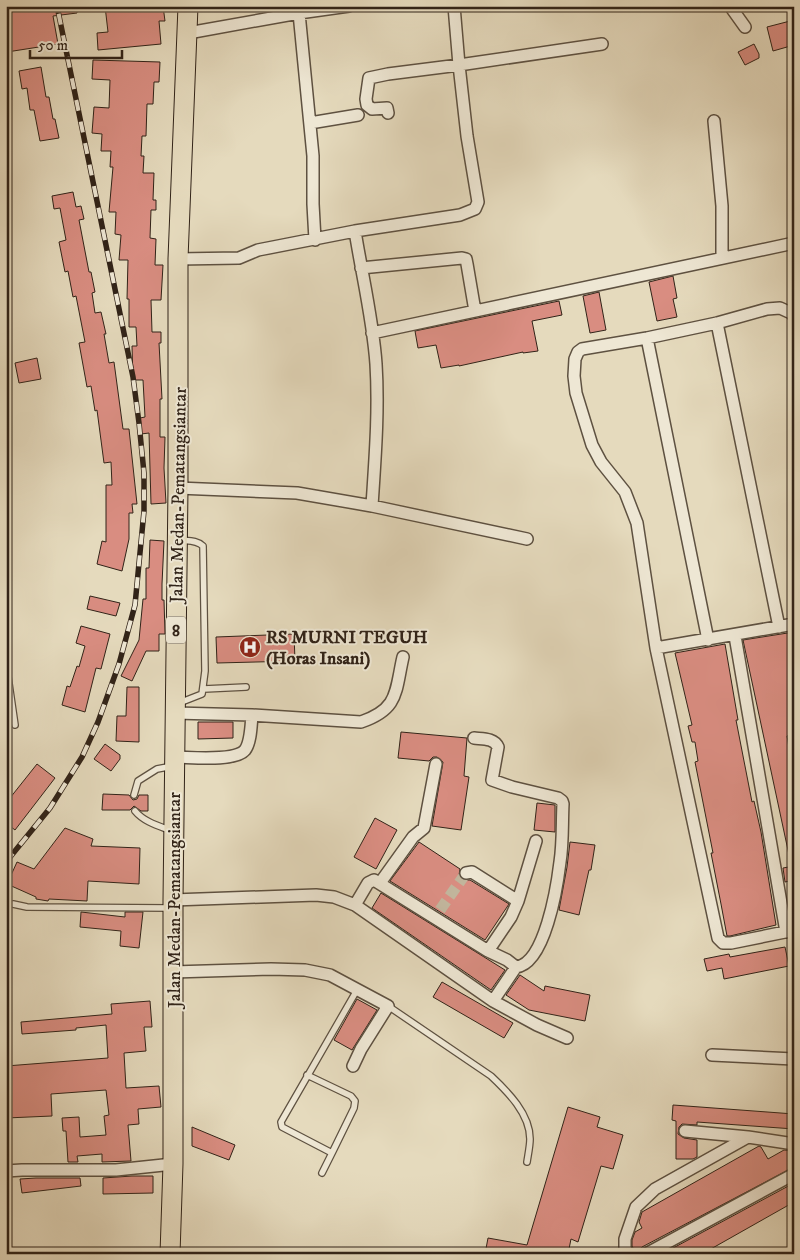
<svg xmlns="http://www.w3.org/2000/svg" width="800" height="1260" viewBox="0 0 800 1260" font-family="'IM FELL DW Pica',serif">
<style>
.building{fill:#d98d81;stroke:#312318}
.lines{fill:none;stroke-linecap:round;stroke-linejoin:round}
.minor-tunnel{stroke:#c1b59c;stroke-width:11;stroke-dasharray:11 5.5;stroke-linecap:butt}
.service-casing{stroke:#5e5141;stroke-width:8}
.minor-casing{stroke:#5e5141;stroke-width:14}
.trunk-casing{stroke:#312318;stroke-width:21}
.service{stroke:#eee7d4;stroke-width:5.5}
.minor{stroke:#eee7d4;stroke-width:11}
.trunk{stroke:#e5dabd;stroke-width:19}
.rail-casing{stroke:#312318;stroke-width:5.5}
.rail{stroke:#eee7d4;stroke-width:4;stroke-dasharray:11;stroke-linecap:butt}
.labels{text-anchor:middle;stroke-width:4;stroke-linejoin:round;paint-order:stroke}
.shield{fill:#eee7d4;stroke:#6a5e50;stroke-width:1}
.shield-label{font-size:16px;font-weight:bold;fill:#312318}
.street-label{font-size:18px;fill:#312318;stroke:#eee7d4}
.poi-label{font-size:18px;font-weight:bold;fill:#312318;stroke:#eee7d4;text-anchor:start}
</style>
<rect width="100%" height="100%" fill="#e5dabd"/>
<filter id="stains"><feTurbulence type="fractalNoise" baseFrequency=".004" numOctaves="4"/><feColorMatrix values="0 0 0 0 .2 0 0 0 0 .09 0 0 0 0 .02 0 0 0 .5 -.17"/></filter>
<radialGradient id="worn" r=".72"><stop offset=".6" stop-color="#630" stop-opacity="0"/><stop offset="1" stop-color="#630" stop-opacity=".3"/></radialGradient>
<path class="building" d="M14 6H77V13L53 16 58 44 7 52 6 8Z
M105 6H163L165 21H159L161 44 98 50 97 33 108 32Z
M794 20V45L773 51 767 27Z
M754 44 759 54V58L745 65 738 52Z
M93 60 160 62 159 82H154L153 104H147L146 136H142L141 156H144L143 173H154L153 200H156V210H151L150 238 156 239 155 265H163L161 300H151L152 332H161V343H159L162 399H160V437H165L164 468 166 503 151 504 149 433 141 434 140 418 145 417 143 380H133L132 346H137L136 327H129V299H127L128 260H119L121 235 115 234 116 212H109L113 167H110L111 151H101L102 134 92 133 94 107 109 108 110 80 92 79Z
M41 67 46 97H49L53 119H55L59 138 40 141 34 110H30L27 88 22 89 19 71Z
M73 192 76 207 81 206 84 219 79 220 89 272H91L95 292 92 293 95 313 101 312 106 334H104L109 363 114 362 123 429H129L137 504H132L133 513H129V539L122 571 97 564 102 541 106 542V485H112L111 462 104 463 97 410 95 411 91 386 87 387 79 343 85 342 76 296 73 297 68 271 65 272 59 242 66 240 60 208 54 209 52 196Z
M673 276 677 298 673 299 677 317 657 321 649 282Z
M599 292 606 330 590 333 583 296Z
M559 301 562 315 532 321 538 351 523 353V352L459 366V365L441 368 436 345 418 348 415 331Z
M37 358 41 379 19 383 15 363Z
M150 540 164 541 162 584V600H164L165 634H159V651H146L132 681 121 676 139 640 143 599H146V568H149Z
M90 596 120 603 116 616 87 609Z
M81 626 110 634 101 669 96 668 85 712 62 705 67 686 70 687 77 666 79 667 85 646 76 643Z
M794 632V735L787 736 794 778V855H789L743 640Z
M294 634 295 661 217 663 216 637Z
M725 644 738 720H736L752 802 754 801 761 832 776 925 730 936H727L721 904 711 853H713L695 762 698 761 695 742H692L688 726 692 725 675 653Z
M127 687H139V742L116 741 117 716H126Z
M198 722H233V738L198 739Z
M401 732 467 738 464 776 469 777 461 830 432 826 443 762 437 757H433L429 761 398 758Z
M105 744 120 755V759L111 771 94 759Z
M37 764 55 778 15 830 6 823V803Z
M103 794 129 795 133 800 137 799 139 795H148V811H141L134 806 130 810H102Z
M537 803 555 805V832L534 830Z
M375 818 397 830 376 869 354 857Z
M65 828 93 839 91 846 140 848 139 884 88 881 87 901 49 899 48 901 36 899V897L7 884 17 862 34 869Z
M419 842 460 869 459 875 463 880H470L509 904 485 940 390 881Z
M570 842 595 845 591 870H589L579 915 559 910 567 867Z
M794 866V880L785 882 783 868Z
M381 893 505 970 491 990 372 908Z
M81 912 125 917V912H143L139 948 120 946 121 931 80 927Z
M785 947 789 966 724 979 722 968 707 971 704 959 729 954 730 957Z
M520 975 544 991 545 986 590 995 585 1021 529 1010 506 995Z
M442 982 513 1023 504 1038 433 997Z
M357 999 377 1010 352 1050 334 1040Z
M150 1001 152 1027H144L146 1051 124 1053 126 1088 159 1086 161 1107 138 1109 139 1124 128 1125 131 1161 102 1162V1154L77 1156 78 1162H68L66 1131H63L62 1118 79 1117 80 1137 106 1135 104 1116 109 1115 106 1090 51 1094 52 1116 6 1118V1066L108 1058 106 1025 76 1028V1030L22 1034 21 1022 112 1014 111 1004Z
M673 1105 794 1114V1129L697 1122V1125L682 1124 679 1127 678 1134 684 1138 697 1140V1157L693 1159H676V1121L672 1120Z
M568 1107 600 1117 597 1127 623 1135 613 1169 601 1166 578 1242 571 1239 568 1254H485L488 1238 527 1245Z
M192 1127 235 1145 229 1160 192 1146Z
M759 1146 761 1147 768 1159 784 1150 794 1151V1167L642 1247 639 1254H636L632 1246V1240L635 1232 642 1228 639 1222 642 1212Z
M132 1176H153V1193L103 1194V1178Z
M36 1178H80L81 1186 22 1193 20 1179Z
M794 1183V1202L702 1254H662Z"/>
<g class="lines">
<path class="minor-tunnel" d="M440 910 466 873"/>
<g class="service-casing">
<path id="service" d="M6 663 15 725
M204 689 246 687
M179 703 202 694 205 671 203 546C197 540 188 541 180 540
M134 795 138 781 157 769 173 766
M135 811C144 822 159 826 172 831
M13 904 27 907 170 908
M388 1006 491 1076C508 1092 530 1114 530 1139 530 1146 528 1155 527 1162
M307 1075 351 1096 355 1101 354 1108 332 1153
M322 1173 332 1153 282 1127 281 1122 357 990"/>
</g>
<g class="minor-casing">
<path id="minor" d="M730 6 745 27
M299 13 313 156V204L315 240
M188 33 299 13 349 6
M388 113 387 108 372 109 367 105 366 99 369 78 388 74 459 65 602 44
M714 121 722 206V258
M310 123 358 115
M355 231C362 275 373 320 376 364 379 411 375 459 372 506
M178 259 239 258 258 250 355 231 460 215 475 209 478 202 467 136 459 65 454 6
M361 268 462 258 466 259 467 264 475 311
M794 316 791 313 780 308 767 309 717 323 647 338 582 349 578 352 575 359 574 376 576 393 592 445 601 462 625 492 637 523 656 648 718 938 723 943H731L790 931 794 928
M717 323 779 627
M372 333 794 243
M647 338 708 640
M178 488 297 493 372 506 527 539
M735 636 786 932
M656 648 794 624
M175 713 252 715
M474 738C483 739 494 738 498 747L492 780 512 787 558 798 562 801 563 804C562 823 563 843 560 862 557 887 545 964 516 967
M175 757C190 757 235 762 245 750 251 742 251 725 252 715L361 722C399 709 395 692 403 657
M466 873 472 872 518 901
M380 883 413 837 424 828 436 764
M173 900 316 895 334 897 355 905 493 1001 537 1025 567 1038
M355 905 368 883 374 880 488 951 507 960 516 967 493 1001
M488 951 511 917 518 901 536 841
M173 972 271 969 305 970 330 975 388 1006 361 1049 353 1066
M712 1055 794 1059
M685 1131 748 1137 794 1144
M6 1171 22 1170H116L173 1164
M627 1254 625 1247V1239L636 1207 655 1189 748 1137
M646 1254 794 1174"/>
</g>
<g class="trunk-casing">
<path id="trunk" d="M170 1254 173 1164V900L178 488V259L188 6"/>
</g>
<use href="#service" class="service"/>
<use href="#minor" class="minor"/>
<use href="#trunk" class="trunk"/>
<g class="rail-casing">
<path id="rail" d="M6 862 50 808 82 757 98 722 119 664 135 605 144 511V473L139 423 133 377 57 6"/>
</g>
<use href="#rail" class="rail"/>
</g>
<defs>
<g id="hospital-disc" transform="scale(1.125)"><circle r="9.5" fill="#8f2418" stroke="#eee7d4"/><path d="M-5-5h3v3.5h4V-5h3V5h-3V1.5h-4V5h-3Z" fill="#fff"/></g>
</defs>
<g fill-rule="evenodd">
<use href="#hospital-disc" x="250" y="647"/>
</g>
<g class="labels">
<rect class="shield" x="166" y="616.5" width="20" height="27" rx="4"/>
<g class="shield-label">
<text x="176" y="636">8</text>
</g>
<g class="street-label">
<text transform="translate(178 495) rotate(-89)" y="6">Jalan Medan-Pematangsiantar</text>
<text transform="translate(174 900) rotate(-90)" y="6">Jalan Medan-Pematangsiantar</text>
</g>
<g class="poi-label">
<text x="266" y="643">RS MURNI TEGUH<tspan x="266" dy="21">(Horas Insani)</tspan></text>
</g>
</g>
<rect width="800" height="1260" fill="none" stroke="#e5dabd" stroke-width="25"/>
<rect x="8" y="8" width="785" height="1245" fill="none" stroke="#312318" stroke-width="2.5"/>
<rect x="12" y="12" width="775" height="1235" fill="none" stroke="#312318"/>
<path d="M30 50v8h92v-8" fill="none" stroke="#312318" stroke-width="2.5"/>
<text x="38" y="50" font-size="15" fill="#312318" stroke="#eee7d4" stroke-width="4" paint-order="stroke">50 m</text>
<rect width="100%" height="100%" filter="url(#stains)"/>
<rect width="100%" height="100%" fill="url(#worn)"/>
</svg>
